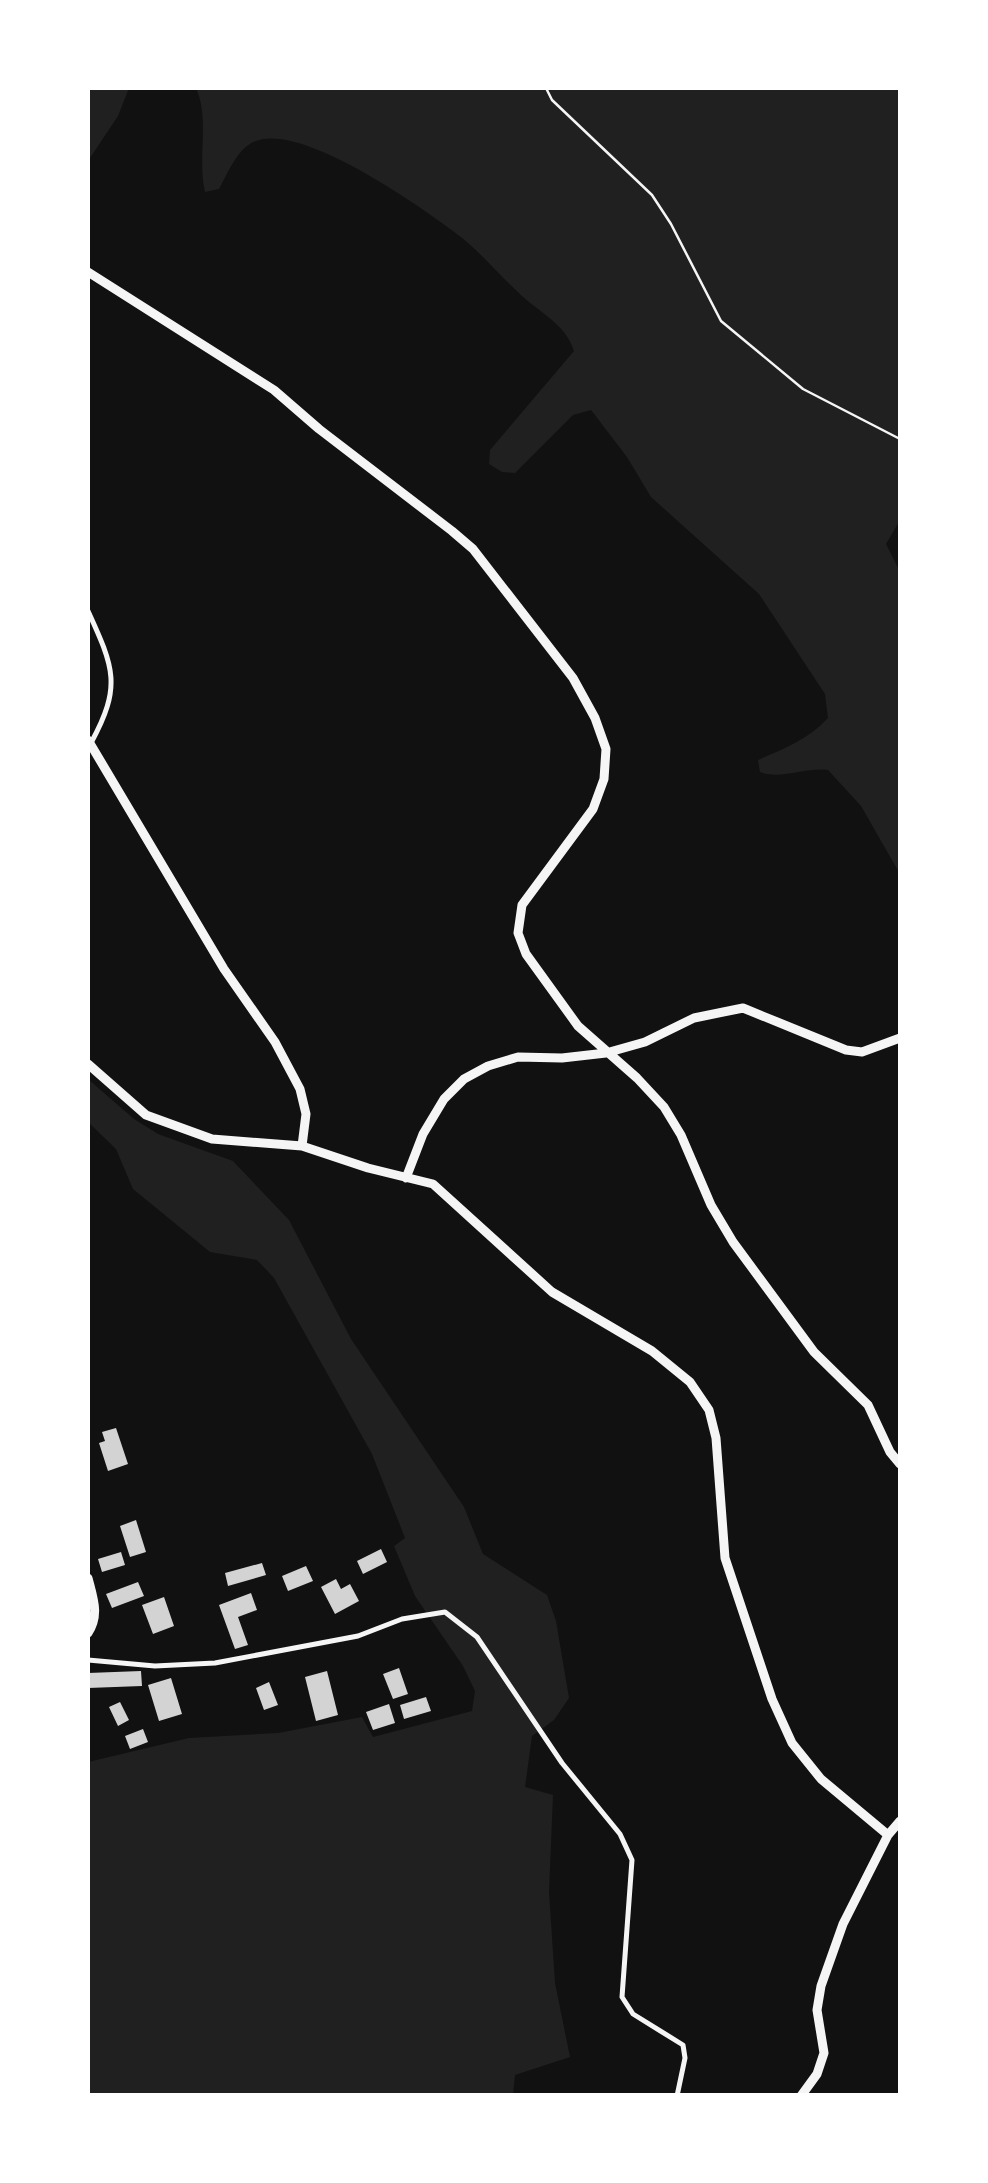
<svg xmlns="http://www.w3.org/2000/svg" width="988" height="2183" viewBox="0 0 988 2183" font-family="Georgia,serif">
<style>
.green{fill:#202020}
.building{fill:#d3d3d3}
.lines{fill:none;stroke-linecap:round;stroke-linejoin:round}
.path{stroke:#f5f5f5;stroke-width:2.5}
.service{stroke:#f5f5f5;stroke-width:5}
.minor{stroke:#f5f5f5;stroke-width:9}
</style>
<rect width="100%" height="100%" fill="#111"/>
<path class="green" d="M88 88H129L118 116 88 161Z
M196 88H900V520L886 544 900 572V874L861 806 828 770C805 767 782 780 760 772L758 760C783 749 809 739 828 718L825 694 759 594 651 497 627 457 591 410 573 415 515 473 502 472 489 464 490 450 574 351C566 325 542 314 522 296 501 277 483 255 461 237 423 208 303 123 256 141 238 147 228 173 219 189L205 192C197 158 210 119 196 88Z
M88 1079 134 1119 158 1134 233 1161 289 1220 351 1339 464 1507 483 1554 547 1595 556 1621 569 1698 554 1720 532 1736 525 1787 553 1795 549 1892 555 1983 570 2057 515 2075 513 2095H88V1762L189 1738 278 1733 362 1717 373 1737 472 1711 475 1691 463 1666 415 1596 394 1546 405 1538 372 1454 274 1278 257 1260 210 1252 133 1189 116 1149 88 1122Z"/>
<path class="building" d="M116 1428 128 1464 108 1471 99 1443 105 1441 102 1432Z
M136 1520 146 1552 130 1557 120 1526Z
M381 1549 387 1562 363 1574 357 1561Z
M121 1552 125 1565 102 1572 98 1559Z
M262 1563 266 1575 228 1586 225 1573Z
M306 1566 313 1581 288 1591 282 1576Z
M336 1579 341 1589 350 1584 359 1601 335 1614 321 1587Z
M138 1582 144 1596 112 1608 106 1594Z
M251 1593 257 1610 238 1617 248 1645 235 1649 219 1605Z
M164 1597 174 1626 153 1634 142 1605Z
M399 1668 408 1694 393 1699 383 1674Z
M141 1671 142 1686 88 1688V1673Z
M327 1671 338 1715 316 1721 305 1677Z
M171 1678 182 1714 159 1721 148 1685Z
M269 1682 278 1705 264 1710 256 1688Z
M426 1697 431 1711 404 1719 400 1705Z
M120 1702 129 1720 118 1726 109 1707Z
M389 1704 395 1723 373 1730 366 1712Z
M143 1729 148 1742 130 1749 125 1736Z"/>
<g class="lines">
<path class="path" d="M546 88 552 100 652 195 671 224 721 321 803 389 900 439"/>
<path class="service" d="M88 611C114 668 122 686 91 743
M88 1660 155 1666 215 1663 358 1636 402 1619 445 1612 477 1637 562 1763 620 1834 632 1860 622 1997 633 2014 683 2045 685 2058 677 2096"/>
<path class="minor" d="M88 272 274 390 319 429 452 531 473 549 573 678 595 718 606 749 604 779 593 809 522 905 518 933 526 954 578 1026 637 1078 664 1107 681 1135 711 1205 733 1242 814 1352 868 1405 890 1452 900 1464
M88 740 224 969 275 1042 300 1089 306 1114 302 1146
M88 1064 146 1115 212 1139 302 1146 368 1168 433 1184 552 1292 652 1351 690 1382 709 1410 716 1438 725 1558 772 1699 792 1743 821 1779 888 1835 843 1924 821 1986 817 2010 824 2053 817 2074 801 2096
M406 1178 423 1134 444 1099 464 1079 488 1066 518 1057 562 1058 606 1053 645 1042 694 1018 743 1008 846 1050 862 1052 900 1038
M88 1578C93 1598 100 1615 88 1633
M888 1835 900 1821"/>
</g>
<rect width="988" height="2183" fill="none" stroke="#ffffff" stroke-width="180"/>
</svg>
